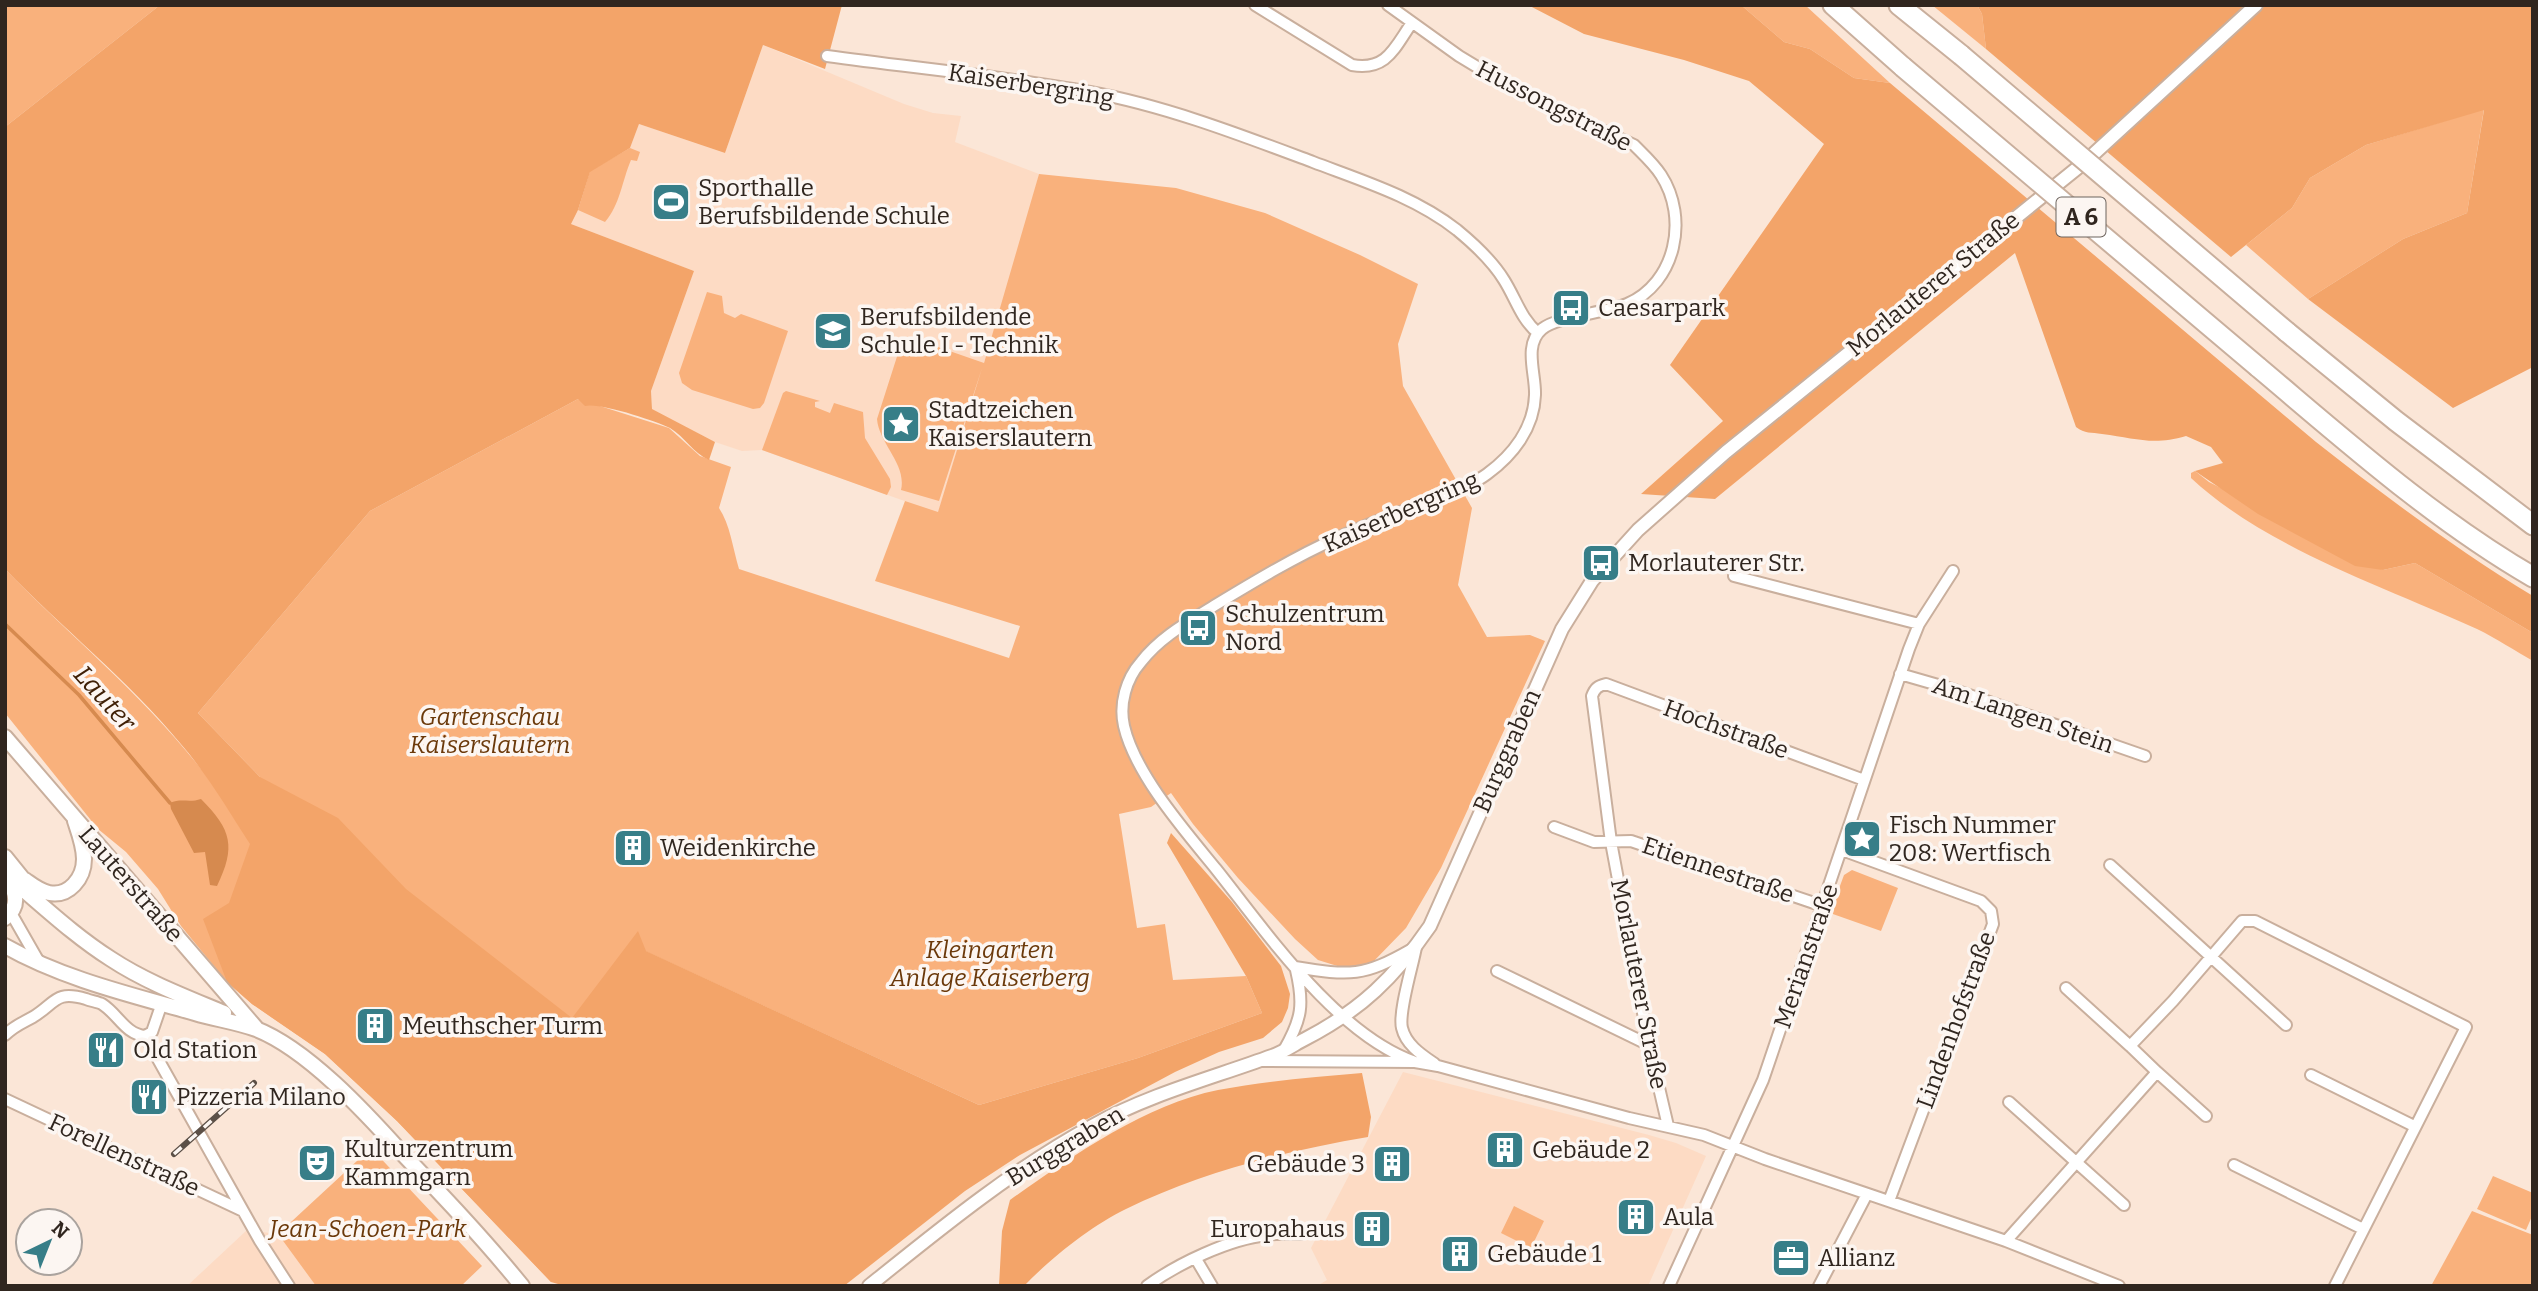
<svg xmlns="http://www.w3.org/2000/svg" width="2538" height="1291" viewBox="0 0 2538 1291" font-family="Bitter,serif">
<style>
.built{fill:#fddbc4}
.green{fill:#f9b17c}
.forest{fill:#f3a469}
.water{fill:#d68a4f}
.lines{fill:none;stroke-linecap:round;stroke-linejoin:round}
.stream{stroke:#d68a4f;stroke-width:3.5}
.minor-casing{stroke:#c9af9d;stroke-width:14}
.tertiary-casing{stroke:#c9af9d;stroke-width:16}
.secondary-casing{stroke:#c9af9d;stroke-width:18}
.motorway-casing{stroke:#c9af9d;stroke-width:23}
.minor{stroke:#fff;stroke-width:10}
.tertiary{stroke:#fff;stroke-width:12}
.secondary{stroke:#fff;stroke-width:14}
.motorway{stroke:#fff;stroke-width:19}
.rail-casing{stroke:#5c5047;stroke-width:6}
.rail{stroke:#fcf6f2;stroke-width:3.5;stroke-dasharray:10;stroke-linecap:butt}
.motorway-bridge-casing{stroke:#c9af9d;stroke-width:23;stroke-linecap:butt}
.motorway-bridge{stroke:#fff;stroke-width:19}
.labels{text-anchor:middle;stroke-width:7;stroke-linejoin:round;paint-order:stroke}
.shield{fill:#fcf6f2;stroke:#6d645e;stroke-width:2}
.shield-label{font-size:23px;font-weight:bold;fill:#30261f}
.street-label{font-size:24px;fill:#30261f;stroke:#fcf6f2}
.poi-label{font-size:24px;fill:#30261f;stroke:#fcf6f2;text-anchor:start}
.park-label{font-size:24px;font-style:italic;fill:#6b390a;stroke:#fcf6f2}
.water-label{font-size:26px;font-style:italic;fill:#402107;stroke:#fcf6f2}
</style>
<rect width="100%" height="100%" fill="#fbe6d7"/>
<path class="built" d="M763 45 904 104 933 113 961 116 955 142 1039 174 1023 235 938 513 762 450 742 451 715 442 652 410 651 391 694 271 571 224 578 210 590 171 630 148 639 124 725 153Z
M1403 1072 1649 1135 1676 1143 1706 1156 1648 1286H1317L1327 1280 1311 1248Z
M247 1230 278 1234 316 1286H187Z"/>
<path class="green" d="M5 5H160L5 127Z
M1741 5H1805L1890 83 1854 78 1810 49 1784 42Z
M1932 5H1977L1982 14 1986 49Z
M2484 109 2467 213 2403 239 2308 299 2246 245 2292 208 2310 178 2366 145Z
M630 148 640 152 637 161 631 160C622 181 620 205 605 222L578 210 590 171Z
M1039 174 1176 188 1265 213 1360 255 1418 284 1398 344 1403 386 1472 508 1458 585 1487 637 1530 635 1545 641 1441 868 1406 928 1372 963 1347 969 1318 960 1295 939 1238 878 1193 824 1171 793 1151 807 1119 814 1137 928 1165 924 1173 980 1246 976 1262 1013 1138 1058 979 1105 645 951 551 1282 397 1121 325 1054 252 1004 227 982 181 926 158 889 126 852 98 829 5 713V569C70 636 143 695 201 769L260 777 198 713 370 511 578 399 669 428 700 456 731 467 719 508C730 524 733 549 739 569L1009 658 1020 626 875 581 905 501 938 512 982 368 939 501 901 490C907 464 879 444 877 419L902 341 915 339 984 363Z
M707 292 722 296 724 313 735 318 741 314 788 331 764 403 760 408 753 409 692 390 682 383 679 373Z
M786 391 820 401 815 402V407L830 413 834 403 863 412 865 438 890 479 891 487 887 495 762 450 783 393Z
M2195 471 2209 482 2383 570 2415 563 2533 633V661C2515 651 2496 638 2477 629 2385 587 2266 548 2191 478V473Z
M1852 870 1898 888 1881 931 1830 913 1844 875Z
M371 1148 482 1266 461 1286H316L278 1234Z
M2493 1176 2533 1193V1214L2526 1230 2477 1209Z
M1514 1206 1544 1221 1531 1248 1501 1233Z
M2472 1211 2533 1235V1286H2431Z"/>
<path class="forest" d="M160 5H842L825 69 763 45 725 153 639 124 630 148 590 172 578 210 571 224 694 271 651 391 652 409 715 442 709 460C693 453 685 437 670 428 656 421 599 402 585 406L578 399 370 511 198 713 260 777 338 818 406 889 572 1018 638 931 646 951 979 1105 1138 1058 1262 1013 1246 976 1167 843 1171 833 1232 902 1281 966 1290 994 1288 1008 1282 1022 1263 1038 1219 1052 1175 1072 1020 1155 965 1191 844 1286H565L551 1282 397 1121 325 1054 252 1004 227 982 203 919 229 903 250 844C228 810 207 774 180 743 128 680 62 628 5 569V127Z
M1528 5H1741L1784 42 1810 49 1854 78 1890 83 2316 442C2386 497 2457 550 2533 596V633L2415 563 2383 570 2355 566 2258 514 2195 471 2223 463 2211 447 2186 436C2153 446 2135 438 2102 434 2091 432 2085 434 2076 427L2015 253 1715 499 1641 494 1723 421 1670 365 1824 144 1749 81 1684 60 1584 34Z
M1977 5H2533V367L2453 408 2308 299 2403 239 2467 213 2484 110 2366 145 2310 178 2292 208 2231 257 1986 49 1982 14Z
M1362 1073 1371 1117 1368 1137C1286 1151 1201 1172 1126 1209 1091 1226 1051 1258 1024 1286H999L1002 1231 1010 1200C1071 1157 1144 1105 1218 1090 1265 1081 1314 1077 1362 1073Z"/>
<path class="water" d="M201 799C232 830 236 847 217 886L210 885 205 852 194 853 171 809 170 803C180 798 190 803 201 799Z"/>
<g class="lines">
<path class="stream" d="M5 624 79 695 170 803"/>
<g class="minor-casing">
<path id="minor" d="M1255 5 1352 65C1386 71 1394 49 1411 24
M1388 5 1459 56 1512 88 1634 145C1644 155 1654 164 1661 175 1689 218 1676 283 1627 304 1605 313 1558 316 1542 329 1523 345 1536 374 1535 395 1534 428 1513 455 1487 474 1471 486 1451 492 1432 500 1400 512 1368 524 1337 538 1295 557 1255 581 1217 604 1190 621 1161 636 1141 662 1126 679 1119 704 1124 726 1135 774 1185 831 1216 869 1267 933 1336 1034 1415 1062
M827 56C914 68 1003 76 1090 92 1166 106 1241 135 1313 162 1363 181 1415 197 1457 230 1474 244 1493 262 1504 280 1516 299 1521 319 1538 333
M1734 576 1919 624
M1900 674 1952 689 2145 756
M1554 827 1594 842 1631 841 1823 906
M1842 850 1981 901 1991 911 1993 924 1889 1201
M2110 865 2286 1025
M11 913 39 962
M1416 947C1413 965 1398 1012 1402 1028 1406 1045 1422 1055 1435 1064
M1295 967C1351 976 1363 977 1412 949
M1497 971 1649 1045
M2066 988 2130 1046
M5 1035C14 1026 22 1023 33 1017 56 1003 55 990 86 999 91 1001 98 1002 102 1004 118 1014 125 1034 145 1036
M145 1036 260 1241 289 1286
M145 1036 152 1032 162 1003
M1284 1050C1302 1019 1304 1004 1296 970
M1262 1061 1415 1062 1438 1066 1629 1118 1704 1135 1765 1159 2006 1241 2119 1286
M2157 1072 2206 1116
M2311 1075 2414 1126
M5 1099 243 1211
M2009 1102 2124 1205
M1668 1126 1649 1045 1611 842 1592 696C1595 688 1598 686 1606 684L1864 780
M2234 1165 2363 1229
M2006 1241 2157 1072 2130 1046 2173 1001 2242 921H2255L2466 1027 2335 1286
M1196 1259 1212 1286
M1147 1286C1177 1264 1229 1239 1267 1235 1278 1233 1289 1234 1300 1234
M1669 1286 1763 1080 1909 649 1919 624 1953 571
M1819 1286 1867 1194"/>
</g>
<g class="tertiary-casing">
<path id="tertiary" d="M869 1286C941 1228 1013 1169 1094 1125 1150 1094 1212 1078 1272 1056 1284 1052 1295 1044 1305 1039 1361 1010 1395 977 1430 926L1562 629 1592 581 1609 562 1638 530 1726 452 2086 161 2256 5"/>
</g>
<g class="secondary-casing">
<path id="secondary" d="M5 737 256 1028
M5 857 26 883
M5 874C40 903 73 935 111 959 146 982 186 997 224 1013
M25 880C32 885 39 891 49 893 69 897 84 878 84 859 84 846 79 833 75 821
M5 918C19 907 17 894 8 880
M5 946C63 979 132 995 195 1013 215 1019 237 1022 256 1029 307 1049 365 1112 401 1152 443 1196 484 1239 522 1286"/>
</g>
<g class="motorway-casing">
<path id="motorway" d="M1833 5 1903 67
M1899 5 1961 55
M2287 332 2396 421 2533 525
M2258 367C2346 441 2433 519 2533 577"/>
</g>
<use href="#minor" class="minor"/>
<use href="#tertiary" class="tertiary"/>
<use href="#secondary" class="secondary"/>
<use href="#motorway" class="motorway"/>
<g class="rail-casing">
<path id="rail" d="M174 1154 254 1083"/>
</g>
<use href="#rail" class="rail"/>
<g class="motorway-bridge-casing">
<path id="motorway-bridge" d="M1961 55 2287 332
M1903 67 2258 367"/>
</g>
<use href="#motorway-bridge" class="motorway-bridge"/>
</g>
<defs>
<g id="stadium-square" transform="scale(2.0125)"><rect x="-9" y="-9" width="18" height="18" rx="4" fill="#377e88" stroke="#fcf6f2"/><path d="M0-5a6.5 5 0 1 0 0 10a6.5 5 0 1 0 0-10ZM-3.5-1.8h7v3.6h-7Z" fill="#fff"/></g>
<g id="bus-square" transform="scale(2.0125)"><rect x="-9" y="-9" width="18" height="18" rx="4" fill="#377e88" stroke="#fcf6f2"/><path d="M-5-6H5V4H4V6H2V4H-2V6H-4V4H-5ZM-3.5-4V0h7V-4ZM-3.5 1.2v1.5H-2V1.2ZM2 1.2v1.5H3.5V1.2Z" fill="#fff"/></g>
<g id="school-square" transform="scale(2.0125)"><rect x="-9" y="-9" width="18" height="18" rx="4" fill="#377e88" stroke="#fcf6f2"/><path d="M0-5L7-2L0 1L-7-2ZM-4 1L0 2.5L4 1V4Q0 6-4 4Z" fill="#fff"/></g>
<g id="sight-square" transform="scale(2.0125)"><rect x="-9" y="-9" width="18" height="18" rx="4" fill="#377e88" stroke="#fcf6f2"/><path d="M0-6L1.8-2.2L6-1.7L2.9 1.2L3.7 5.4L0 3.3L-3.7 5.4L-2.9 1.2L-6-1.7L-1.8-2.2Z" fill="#fff"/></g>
<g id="building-square" transform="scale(2.0125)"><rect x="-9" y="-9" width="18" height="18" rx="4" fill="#377e88" stroke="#fcf6f2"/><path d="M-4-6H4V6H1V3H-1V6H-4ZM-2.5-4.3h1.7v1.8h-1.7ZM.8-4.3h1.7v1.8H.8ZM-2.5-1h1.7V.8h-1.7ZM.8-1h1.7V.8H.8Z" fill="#fff"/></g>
<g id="restaurant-square" transform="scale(2.0125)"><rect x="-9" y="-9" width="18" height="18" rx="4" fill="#377e88" stroke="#fcf6f2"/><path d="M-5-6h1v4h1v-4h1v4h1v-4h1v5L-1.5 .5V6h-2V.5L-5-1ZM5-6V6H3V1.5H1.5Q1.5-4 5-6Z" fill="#fff"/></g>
<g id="theatre-square" transform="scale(2.0125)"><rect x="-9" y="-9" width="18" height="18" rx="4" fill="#377e88" stroke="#fcf6f2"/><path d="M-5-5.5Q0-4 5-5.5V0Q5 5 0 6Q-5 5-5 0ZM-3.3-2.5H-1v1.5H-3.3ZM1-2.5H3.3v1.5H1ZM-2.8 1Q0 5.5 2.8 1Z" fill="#fff"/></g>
<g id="office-square" transform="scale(2.0125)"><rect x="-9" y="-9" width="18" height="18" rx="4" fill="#377e88" stroke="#fcf6f2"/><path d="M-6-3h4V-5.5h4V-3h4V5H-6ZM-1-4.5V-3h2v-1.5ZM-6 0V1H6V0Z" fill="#fff"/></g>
</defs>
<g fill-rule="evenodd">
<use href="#stadium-square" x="671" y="202"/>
<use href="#bus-square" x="1571" y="308"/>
<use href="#school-square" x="833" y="331"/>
<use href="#sight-square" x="901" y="424"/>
<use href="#bus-square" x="1601" y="563"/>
<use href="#bus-square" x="1198" y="628"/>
<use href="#sight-square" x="1862" y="839"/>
<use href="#building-square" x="633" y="848"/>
<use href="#building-square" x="375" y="1026"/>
<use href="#restaurant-square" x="106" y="1050"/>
<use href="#restaurant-square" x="149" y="1097"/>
<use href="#building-square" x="1505" y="1150"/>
<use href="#theatre-square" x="317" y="1163"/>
<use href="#building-square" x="1392" y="1164"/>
<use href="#building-square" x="1636" y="1217"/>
<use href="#building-square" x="1372" y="1229"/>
<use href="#building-square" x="1460" y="1254"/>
<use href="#office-square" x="1791" y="1258"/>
</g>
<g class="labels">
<rect class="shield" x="2056.5" y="197.5" width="49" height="39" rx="5"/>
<g class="shield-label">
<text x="2081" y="225">A 6</text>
</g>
<g class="street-label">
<text transform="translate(1031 85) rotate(9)" y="8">Kaiserbergring</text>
<text transform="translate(1554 106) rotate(27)" y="8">Hussongstraße</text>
<text transform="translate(1933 284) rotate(-39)" y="8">Morlauterer Straße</text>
<text transform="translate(1401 512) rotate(-24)" y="8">Kaiserbergring</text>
<text transform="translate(2023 715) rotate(19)" y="8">Am Langen Stein</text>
<text transform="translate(1726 729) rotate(20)" y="8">Hochstraße</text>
<text transform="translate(1507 751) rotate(-66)" y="8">Burggraben</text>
<text transform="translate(1718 870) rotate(19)" y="8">Etiennestraße</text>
<text transform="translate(131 884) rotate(49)" y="8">Lauterstraße</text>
<text transform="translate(1806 956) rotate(-71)" y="8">Merianstraße</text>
<text transform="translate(1639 984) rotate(79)" y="8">Morlauterer Straße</text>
<text transform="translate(1956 1020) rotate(-70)" y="8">Lindenhofstraße</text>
<text transform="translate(1065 1146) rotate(-31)" y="8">Burggraben</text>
<text transform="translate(124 1155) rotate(25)" y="8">Forellenstraße</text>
</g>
<g class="poi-label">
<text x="698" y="196">Sporthalle<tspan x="698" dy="28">Berufsbildende Schule</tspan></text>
<text x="1598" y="316">Caesarpark</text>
<text x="860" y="325">Berufsbildende<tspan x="860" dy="28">Schule I - Technik</tspan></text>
<text x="928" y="418">Stadtzeichen<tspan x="928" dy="28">Kaiserslautern</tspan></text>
<text x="1628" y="571">Morlauterer Str.</text>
<text x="1225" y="622">Schulzentrum<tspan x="1225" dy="28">Nord</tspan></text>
<text x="1889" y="833">Fisch Nummer<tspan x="1889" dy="28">208: Wertfisch</tspan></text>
<text x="660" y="856">Weidenkirche</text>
<text x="402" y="1034">Meuthscher Turm</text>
<text x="133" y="1058">Old Station</text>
<text x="176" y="1105">Pizzeria Milano</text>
<text x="344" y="1157">Kulturzentrum<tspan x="344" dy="28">Kammgarn</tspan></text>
<text x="1532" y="1158">Gebäude 2</text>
<text x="1365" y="1172" text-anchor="end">Gebäude 3</text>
<text x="1663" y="1225">Aula</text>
<text x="1345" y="1237" text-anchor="end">Europahaus</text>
<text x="1487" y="1262">Gebäude 1</text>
<text x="1818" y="1266">Allianz</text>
</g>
<g class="park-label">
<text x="490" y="725">Gartenschau<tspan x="490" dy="28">Kaiserslautern</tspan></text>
<text x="990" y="958">Kleingarten<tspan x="990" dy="28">Anlage Kaiserberg</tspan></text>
<text x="368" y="1237">Jean-Schoen-Park</text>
</g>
<g class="water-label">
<text transform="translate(105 698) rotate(48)" y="9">Lauter</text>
</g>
</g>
<rect width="2538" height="1291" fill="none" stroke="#30261f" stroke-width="14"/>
<g transform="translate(49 1242) rotate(43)"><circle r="33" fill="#fcf6f2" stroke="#aaa39e" stroke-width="2"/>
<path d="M0-5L12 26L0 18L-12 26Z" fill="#377e88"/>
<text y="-10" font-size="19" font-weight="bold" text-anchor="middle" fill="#30261f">N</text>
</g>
</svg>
